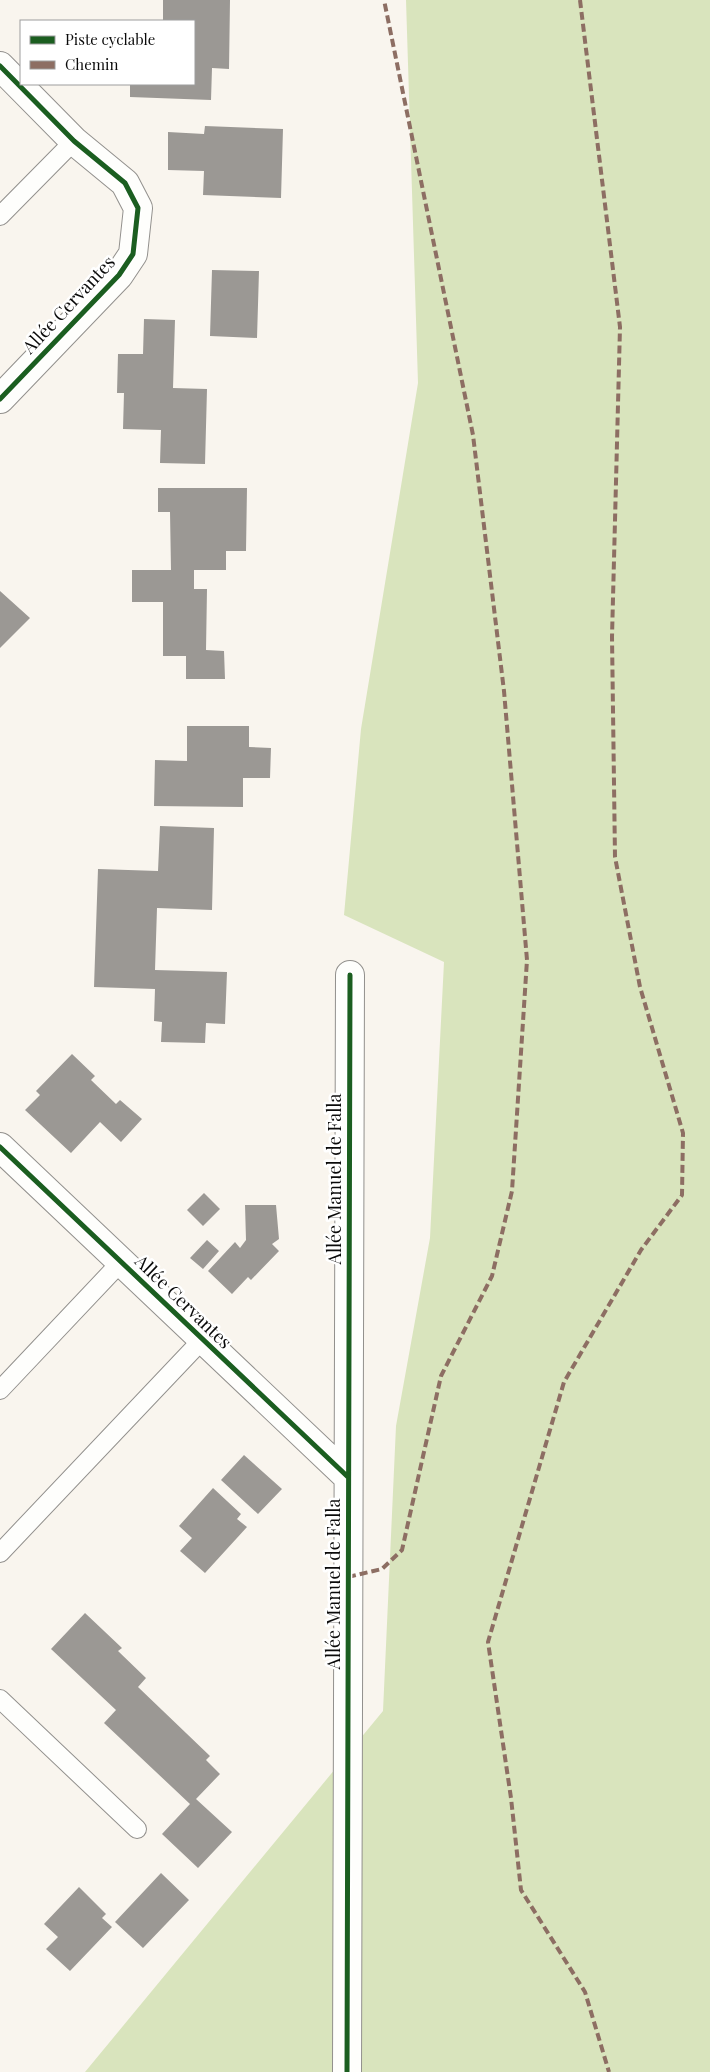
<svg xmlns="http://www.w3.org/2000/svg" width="710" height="2072" viewBox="0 0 710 2072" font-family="'Playfair Display',serif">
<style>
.forest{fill:#d9e4bd}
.building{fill:#9b9894}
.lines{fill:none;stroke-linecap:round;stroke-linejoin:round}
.service-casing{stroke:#92908d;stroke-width:20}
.minor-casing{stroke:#92908d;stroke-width:30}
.service{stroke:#fefefc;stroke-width:18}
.minor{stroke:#fefefc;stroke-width:28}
.quiet{stroke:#8d6e63;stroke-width:4;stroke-dasharray:8 4;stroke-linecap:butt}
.cycleway-casing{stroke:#fff;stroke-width:8}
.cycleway{stroke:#1b5e20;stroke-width:5}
.labels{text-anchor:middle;stroke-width:5;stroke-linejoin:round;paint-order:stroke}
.street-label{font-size:18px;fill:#0a0a0a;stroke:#fff}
</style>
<rect width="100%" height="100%" fill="#f9f5ee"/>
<path class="forest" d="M406 0H710V2072H85L383 1711 396 1426 430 1238 444 962 344 915 361 729 418 383Z"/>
<path class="building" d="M163 0H230L229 69 212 68 211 100 130 97V84H194V21H163Z
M205 126 283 129 281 198 203 195 204 171 168 170V132L204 134Z
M212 270 259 271 257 338 210 336Z
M144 319 175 320 173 388 207 389 205 464 160 463 161 430 123 429 124 393H117L118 354H143Z
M158 488H247L246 551H226V570H194V589H207L206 650 224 651 225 679H186V656H163V602H132V570H171L170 512H158Z
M0 591 30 618 0 648Z
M187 726H249V747L271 748 270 778H243V807L154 806 155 760 187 761Z
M160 826 214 828 212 910 157 908 155 970 227 972 225 1024 206 1023 205 1043 161 1042 162 1022 154 1021 155 989 94 987 98 869 158 871Z
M72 1054 95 1076 91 1080 116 1104 120 1100 142 1119 121 1142 100 1122 71 1153 25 1110 40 1095 36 1091Z
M204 1193 220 1209 203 1226 187 1210Z
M245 1205H276L279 1239 272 1244 279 1251 251 1280 248 1277 232 1294 208 1271 235 1242 240 1248 246 1240Z
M207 1240 219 1251 203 1269 190 1258Z
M244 1455 282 1489 258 1514 221 1480Z
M213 1488 241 1514 237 1519 247 1527 205 1573 180 1551 192 1538 179 1526Z
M85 1613 122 1648 118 1651 146 1678 138 1687 210 1756 206 1760 220 1774 196 1799 232 1832 198 1868 162 1834 190 1804 104 1723 116 1710 51 1649Z
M161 1873 189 1900 143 1948 115 1922Z
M79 1887 106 1914 102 1918 112 1927 70 1971 46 1949 58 1937 44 1924Z"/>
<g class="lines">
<g class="service-casing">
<path id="service" d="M0 216 74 141
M0 1390 121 1262
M0 1553 202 1340
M0 1699 137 1829"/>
</g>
<g class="minor-casing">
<path id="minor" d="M0 66 74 141 125 183 138 208 133 254 119 275 0 399
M0 1147 348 1477
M347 2072 350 975"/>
</g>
<use href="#service" class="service"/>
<use href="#minor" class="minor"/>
<path class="quiet" d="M580 0 620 327 612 637 615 857 640 987 683 1133 682 1195 641 1250 564 1382 488 1642 511 1798 521 1890 585 1992 609 2072
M348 1577 382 1569 402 1550 441 1376 492 1276 512 1191 527 960 504 691 473 435 384 0"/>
<g class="cycleway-casing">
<path id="cycleway" d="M0 66 74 141 125 183 138 208 133 254 119 275 0 399
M0 1147 348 1477
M347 2072 350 975"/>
</g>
<use href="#cycleway" class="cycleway"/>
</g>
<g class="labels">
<g class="street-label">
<text transform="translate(69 305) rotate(-47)" y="6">Allée Cervantes</text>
<text transform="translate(335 1179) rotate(-90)" y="6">Allée Manuel de Falla</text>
<text transform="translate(183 1302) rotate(44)" y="6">Allée Cervantes</text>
<text transform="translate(334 1584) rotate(-90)" y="6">Allée Manuel de Falla</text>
</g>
</g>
<rect x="20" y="20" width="175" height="65" fill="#ffffff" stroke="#9d9d9d"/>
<rect x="30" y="36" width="25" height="8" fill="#1b5e20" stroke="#9d9d9d"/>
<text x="65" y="45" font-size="15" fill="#0a0a0a">Piste cyclable</text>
<rect x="30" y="61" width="25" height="8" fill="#8d6e63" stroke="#9d9d9d"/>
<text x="65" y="70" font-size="15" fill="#0a0a0a">Chemin</text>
</svg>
